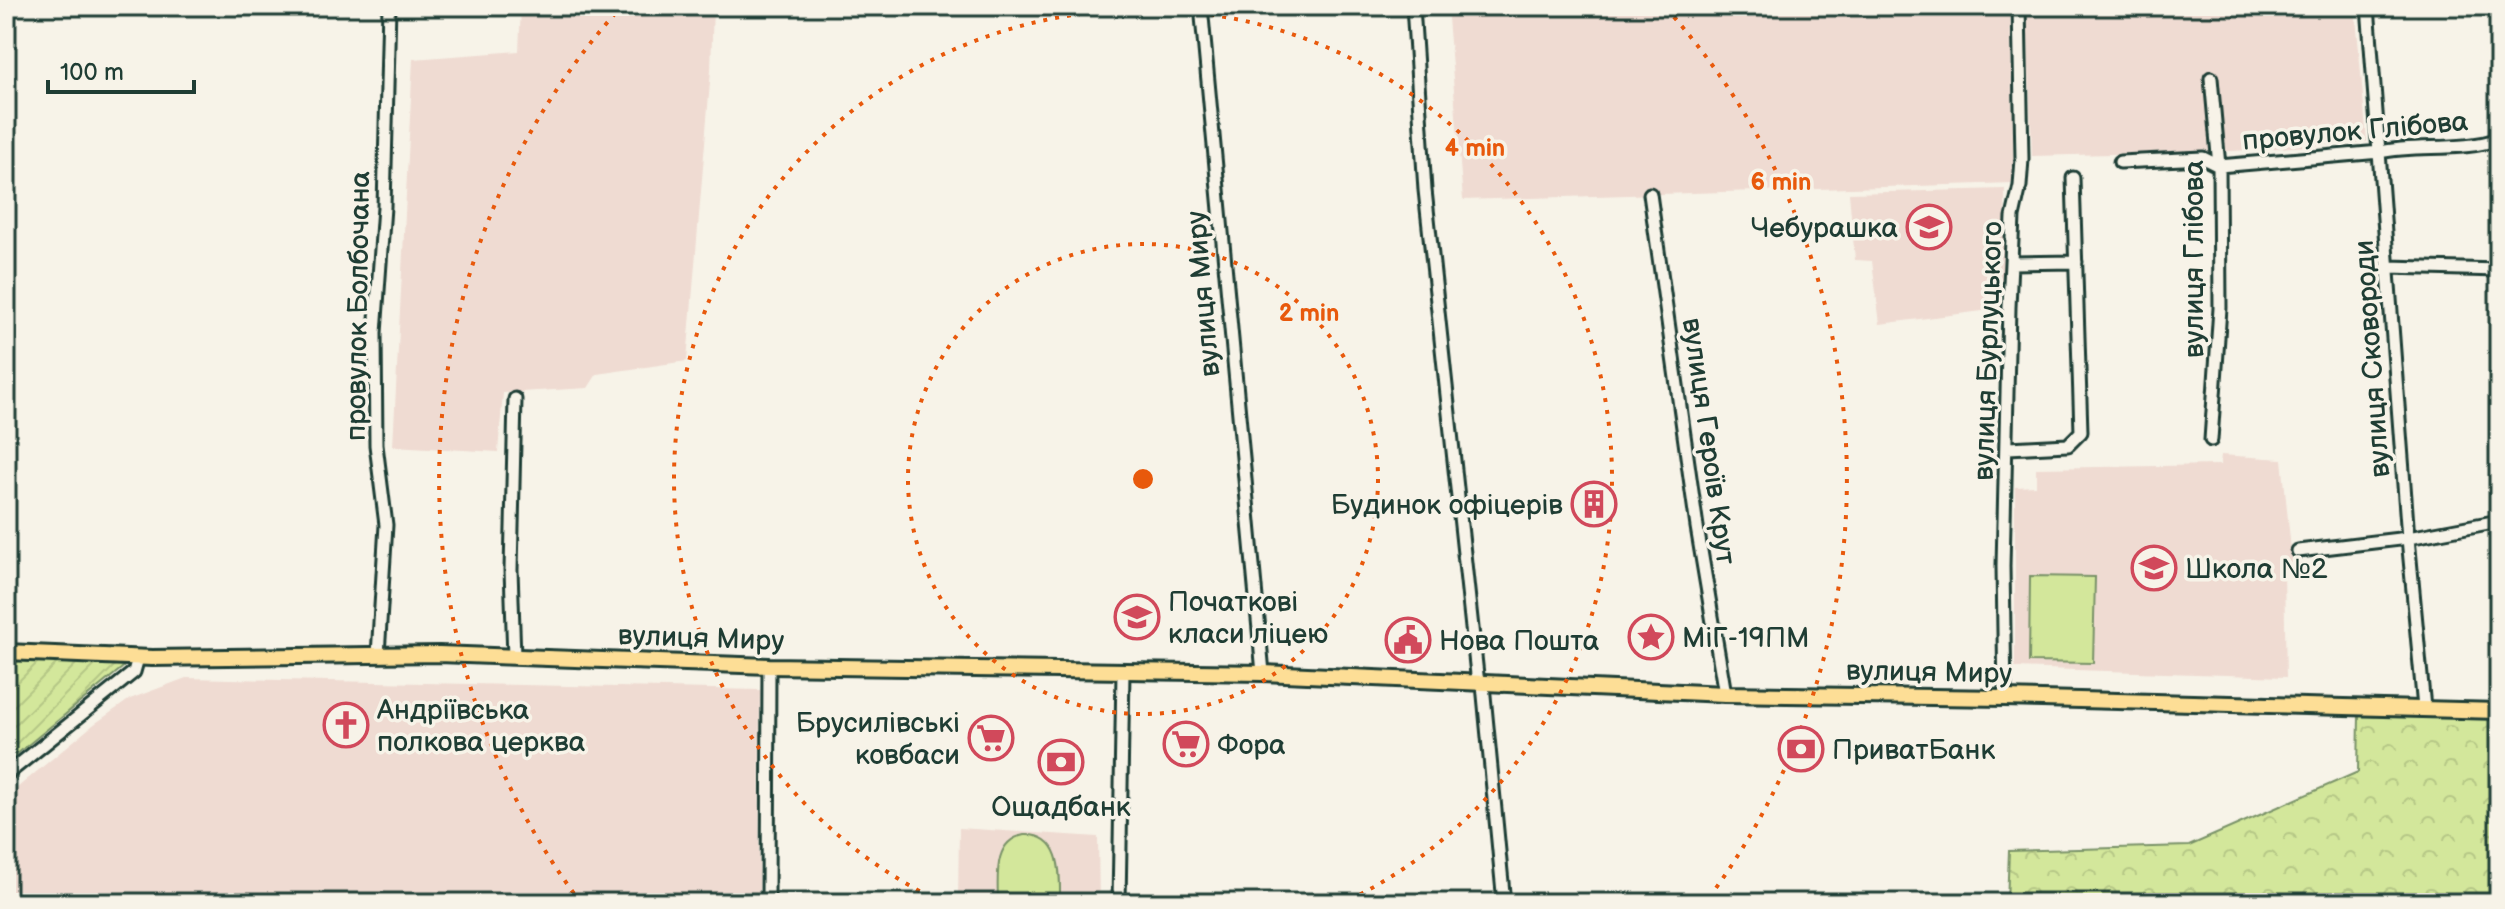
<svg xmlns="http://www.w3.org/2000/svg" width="2505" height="909" viewBox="0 0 2505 909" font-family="'Balsamiq Sans',sans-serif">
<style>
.built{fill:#efdbd2}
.grass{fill:#d3e79b;stroke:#799268;stroke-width:2}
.park{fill:url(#park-crowns);stroke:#799268;stroke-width:2}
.garden{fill:url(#garden-furrows);stroke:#799268;stroke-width:2}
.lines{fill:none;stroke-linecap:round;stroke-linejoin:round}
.minor-casing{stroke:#1f3d34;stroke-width:17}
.major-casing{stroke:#1f3d34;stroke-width:20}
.minor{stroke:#f7f3e8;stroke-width:11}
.major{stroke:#fdde96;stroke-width:14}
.ring{fill:none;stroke:#e8590c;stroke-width:4;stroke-dasharray:4 8}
.labels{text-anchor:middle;stroke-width:7;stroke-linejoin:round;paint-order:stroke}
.street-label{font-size:28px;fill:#1f3d34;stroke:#f7f3e8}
.poi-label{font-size:28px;fill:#1f3d34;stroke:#f7f3e8;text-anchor:start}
.centre{fill:#e8590c;stroke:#f7f3e8;stroke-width:4}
.ring-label{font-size:24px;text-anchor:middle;font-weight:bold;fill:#e8590c;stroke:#f7f3e8;stroke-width:7;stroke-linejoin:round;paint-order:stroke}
</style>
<defs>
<pattern id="park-crowns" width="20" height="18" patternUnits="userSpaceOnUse" patternTransform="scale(2)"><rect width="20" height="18" fill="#d3e79b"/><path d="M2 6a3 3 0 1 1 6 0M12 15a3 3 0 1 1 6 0" fill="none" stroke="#b5c786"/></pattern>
<pattern id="garden-furrows" width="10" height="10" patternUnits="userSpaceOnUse" patternTransform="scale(2)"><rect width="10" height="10" fill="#d3e79b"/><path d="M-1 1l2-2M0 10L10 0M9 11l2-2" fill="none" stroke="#b5c786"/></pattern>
</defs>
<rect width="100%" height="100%" fill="#f7f3e8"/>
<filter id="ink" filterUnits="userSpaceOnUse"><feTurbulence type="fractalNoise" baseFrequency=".0125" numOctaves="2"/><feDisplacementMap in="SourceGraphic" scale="16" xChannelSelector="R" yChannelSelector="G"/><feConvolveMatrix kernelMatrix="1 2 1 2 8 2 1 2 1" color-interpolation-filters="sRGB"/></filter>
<g filter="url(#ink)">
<path class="built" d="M521 6H713L711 70 687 361 597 374 588 388 503 393 498 452 393 446 413 59 519 51Z
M1447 6H2010L2014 183 1463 200Z
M2027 6H2355L2367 142 2233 151 2032 156Z
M2005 189 2006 308 1880 324 1872 261 1855 260 1849 193Z
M2221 455 2282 459 2293 570 2284 571 2286 677 2015 668V487L2036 486V468L2220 465Z
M186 678 760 690 759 903H6V797L93 725 130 699Z
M959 828 1098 837 1099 903H958Z"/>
<path class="grass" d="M2030 576 2095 577 2093 663 2029 662Z
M1024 835C1063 833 1060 875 1060 903H998C998 879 992 841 1024 835Z"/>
<path class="park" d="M2441 714 2499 718V903H2007L2009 851 2189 846 2358 772 2359 716Z"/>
<path class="garden" d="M6 660 127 664 6 763Z"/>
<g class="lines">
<g class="minor-casing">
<path id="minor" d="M1201 6 1263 673
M1413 6 1425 190 1478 684
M2368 6 2408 538 2424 708
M2120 162 2203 158 2219 166 2380 152C2418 144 2462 152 2499 139
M1650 194 1697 527 1725 694
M2011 263 2076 262
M2389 267 2499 270
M2211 440 2220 308 2219 166 2211 78
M2008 448 2068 445 2081 432 2073 178
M2298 551 2408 538 2499 521
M378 655 386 525 376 445 375 333 384 207 389 6
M514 657 511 570 515 399
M1483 685 1504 903
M2005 698 2003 566 2009 307 2013 217 2020 186 2022 159 2019 6
M6 775 134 672 138 658
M768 903 769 666
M1119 903 1123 672"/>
</g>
<g class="major-casing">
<path id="major" d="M6 652 152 658 439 654 769 666 1263 673 1725 694 2005 698 2499 711"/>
</g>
<use href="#minor" class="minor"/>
<use href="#major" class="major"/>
</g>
</g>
<g class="ring">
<circle cx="1143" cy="479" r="235"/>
<path d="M941 902A469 469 0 1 1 1345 902"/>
<path d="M581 903A704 704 0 0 1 620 8M1666 8A704 704 0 0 1 1705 903"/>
</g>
<defs>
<g id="school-ring" transform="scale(2.3)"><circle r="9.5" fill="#f7f3e8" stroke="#d1495b" stroke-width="1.5"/><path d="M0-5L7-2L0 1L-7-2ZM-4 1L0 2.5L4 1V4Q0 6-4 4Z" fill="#d1495b"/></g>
<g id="building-ring" transform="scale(2.3)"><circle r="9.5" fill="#f7f3e8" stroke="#d1495b" stroke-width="1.5"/><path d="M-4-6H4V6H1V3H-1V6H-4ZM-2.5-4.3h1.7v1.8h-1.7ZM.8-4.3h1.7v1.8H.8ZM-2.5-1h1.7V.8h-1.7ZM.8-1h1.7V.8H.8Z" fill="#d1495b"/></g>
<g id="sight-ring" transform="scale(2.3)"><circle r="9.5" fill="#f7f3e8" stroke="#d1495b" stroke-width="1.5"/><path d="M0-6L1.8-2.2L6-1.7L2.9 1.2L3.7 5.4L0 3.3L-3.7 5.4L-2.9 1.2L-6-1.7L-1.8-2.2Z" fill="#d1495b"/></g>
<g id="civic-ring" transform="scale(2.3)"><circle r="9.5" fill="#f7f3e8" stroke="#d1495b" stroke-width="1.5"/><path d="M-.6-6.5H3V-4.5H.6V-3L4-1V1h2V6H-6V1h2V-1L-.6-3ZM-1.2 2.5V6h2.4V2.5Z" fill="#d1495b"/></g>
<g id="church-ring" transform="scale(2.3)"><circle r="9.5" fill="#f7f3e8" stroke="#d1495b" stroke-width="1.5"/><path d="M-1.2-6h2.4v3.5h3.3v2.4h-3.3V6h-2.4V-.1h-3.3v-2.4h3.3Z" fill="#d1495b"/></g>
<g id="supermarket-ring" transform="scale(2.3)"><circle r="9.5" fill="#f7f3e8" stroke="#d1495b" stroke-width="1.5"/><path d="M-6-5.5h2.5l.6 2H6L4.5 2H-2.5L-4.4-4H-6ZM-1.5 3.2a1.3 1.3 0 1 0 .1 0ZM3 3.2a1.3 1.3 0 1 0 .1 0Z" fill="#d1495b"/></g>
<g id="bank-ring" transform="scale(2.3)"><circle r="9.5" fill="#f7f3e8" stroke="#d1495b" stroke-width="1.5"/><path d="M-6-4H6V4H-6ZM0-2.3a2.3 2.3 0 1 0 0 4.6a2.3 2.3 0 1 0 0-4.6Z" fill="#d1495b"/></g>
</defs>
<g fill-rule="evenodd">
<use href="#school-ring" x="1929" y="227"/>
<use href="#building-ring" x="1594" y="504"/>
<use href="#school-ring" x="2154" y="568"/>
<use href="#school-ring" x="1137" y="617"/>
<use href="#sight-ring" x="1651" y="637"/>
<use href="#civic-ring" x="1408" y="640"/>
<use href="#church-ring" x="346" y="725"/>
<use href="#supermarket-ring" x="991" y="738"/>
<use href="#supermarket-ring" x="1186" y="744"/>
<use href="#bank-ring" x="1801" y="749"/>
<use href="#bank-ring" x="1061" y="762"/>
</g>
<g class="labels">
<g class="street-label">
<text transform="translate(2355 130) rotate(-5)" y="10">провулок Глібова</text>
<text transform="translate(2193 259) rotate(-90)" y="10">вулиця Глібова</text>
<text transform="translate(1202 294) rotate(-95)" y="10">вулиця Миру</text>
<text transform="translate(357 306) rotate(-89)" y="10">провулок Болбочана</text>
<text transform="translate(1987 351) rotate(-88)" y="10">вулиця Бурлуцького</text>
<text transform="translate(2371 359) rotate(-94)" y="10">вулиця Сковороди</text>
<text transform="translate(1710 441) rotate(82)" y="10">вулиця Героїв Крут</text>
<text transform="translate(701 637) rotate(2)" y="10">вулиця Миру</text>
<text transform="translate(1929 671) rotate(1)" y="10">вулиця Миру</text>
</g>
<g class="poi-label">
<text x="1898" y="237" text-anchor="end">Чебурашка</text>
<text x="1563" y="514" text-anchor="end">Будинок офіцерів</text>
<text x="2185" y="578">Школа №2</text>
<text x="1168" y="611">Початкові<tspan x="1168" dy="32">класи ліцею</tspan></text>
<text x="1682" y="647">МіГ-19ПМ</text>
<text x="1439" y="650">Нова Пошта</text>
<text x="377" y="719">Андріївська<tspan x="377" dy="32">полкова церква</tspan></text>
<text x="960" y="732" text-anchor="end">Брусилівські<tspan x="960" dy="32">ковбаси</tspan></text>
<text x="1217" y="754">Фора</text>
<text x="1832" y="759">ПриватБанк</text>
<text x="1061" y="816" text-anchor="middle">Ощадбанк</text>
</g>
</g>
<circle cx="1143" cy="479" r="12" class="centre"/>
<g class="ring-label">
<text x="1475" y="156">4 min</text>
<text x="1781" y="190">6 min</text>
<text x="1309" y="321">2 min</text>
</g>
<rect width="2505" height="909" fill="none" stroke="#f7f3e8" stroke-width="32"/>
<rect x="16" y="16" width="2473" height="877" fill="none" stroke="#1f3d34" stroke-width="3" filter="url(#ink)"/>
<path d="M48 80v12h146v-12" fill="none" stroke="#1f3d34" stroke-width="4"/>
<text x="60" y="80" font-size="24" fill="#1f3d34" stroke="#f7f3e8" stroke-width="6" paint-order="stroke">100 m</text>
</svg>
